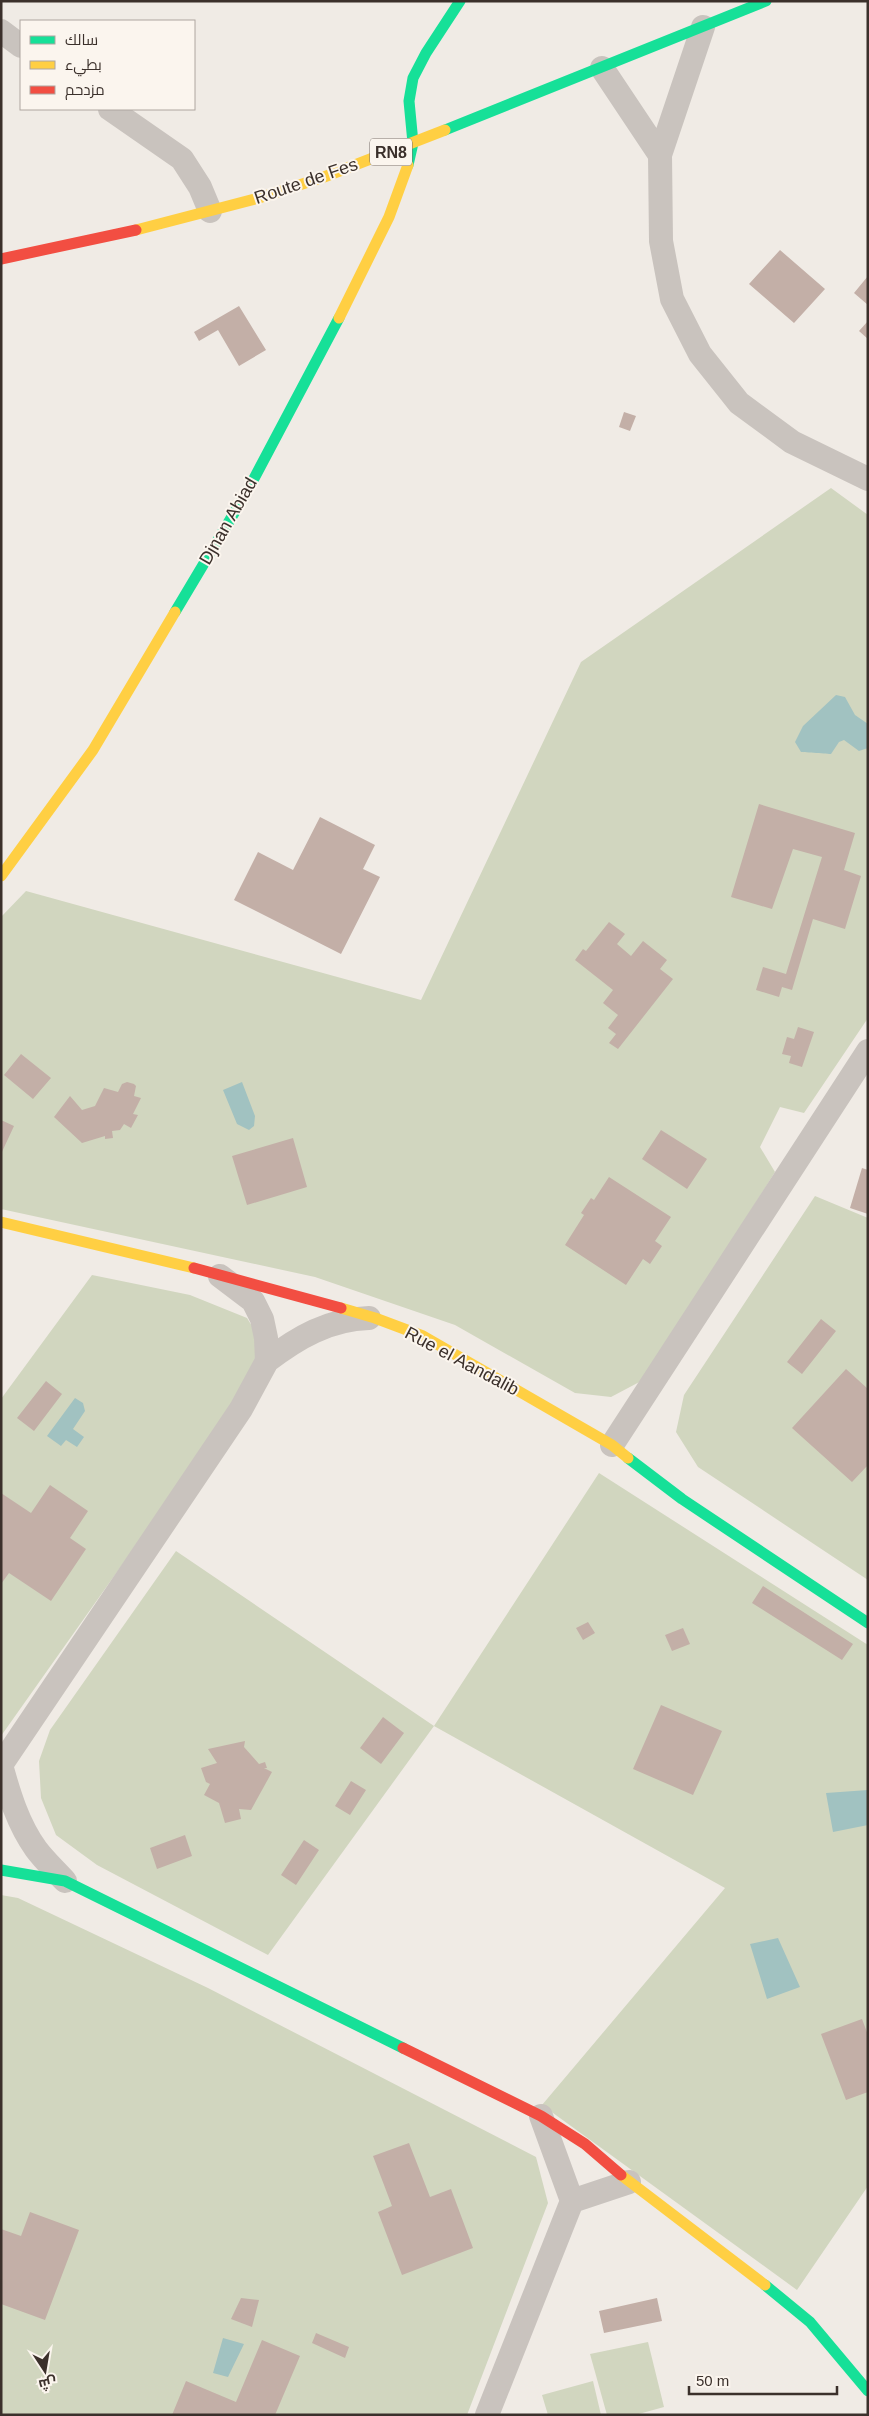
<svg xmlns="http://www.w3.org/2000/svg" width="869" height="2416" viewBox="0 0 869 2416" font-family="Helvetica,Cairo,sans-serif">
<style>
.green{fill:#d1d6bf}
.water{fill:#a1c2c1}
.building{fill:#c3afa7}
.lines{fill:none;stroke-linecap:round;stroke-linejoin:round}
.street{stroke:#c9c3be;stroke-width:24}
.fast{stroke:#16e098;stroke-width:11}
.slow{stroke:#ffcf43;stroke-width:11}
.jam{stroke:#f24e42;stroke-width:11}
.labels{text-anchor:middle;stroke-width:4;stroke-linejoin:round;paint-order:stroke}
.shield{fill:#fbf5ee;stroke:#756b66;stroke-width:1}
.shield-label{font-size:16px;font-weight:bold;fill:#3b302b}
.street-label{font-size:18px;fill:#3b302b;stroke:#fbf5ee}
</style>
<rect width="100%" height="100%" fill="#f0ebe5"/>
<path class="green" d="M831 488 868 515V1018L804 1113 780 1107 760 1147 775 1172 645 1379 611 1397 575 1393 455 1325 315 1277 1 1209V917L26 891 421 1000 581 662Z
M815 1196 868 1218V1580L698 1467 676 1432 684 1395Z
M92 1275 190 1295 247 1318 258 1336 252 1381 1 1736V1399Z
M599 1473 868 1645V2186L797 2290 542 2105 725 1888 434 1726 268 1955 97 1865 56 1835 41 1798 39 1761 50 1730 176 1551 434 1726Z
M1 1895 18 1898 208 1988 536 2157 548 2203 467 2415H1Z
M648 2342 664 2407 635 2415H607L590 2354Z
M593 2381 601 2415H548L542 2395Z"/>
<path class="water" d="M836 695 845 697 855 715 868 724V748L859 751 844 740 839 742 831 754C829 754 804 752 801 752L795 742 803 726Z
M242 1082 255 1116 254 1126 249 1130 237 1124 223 1090Z
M75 1398 83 1403 85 1411 73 1429 84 1437 77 1447 66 1440 61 1446 47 1436Z
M868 1790V1825L833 1832 826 1793Z
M778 1938 800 1987 767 1999 750 1944Z
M223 2338 244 2344 228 2377 213 2373Z"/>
<path class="building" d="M780 250 825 289 794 323 749 284Z
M868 276V305L854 293Z
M239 306 266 350 239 366 218 330 199 341 194 332Z
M868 321V339L859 331Z
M624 412 636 416 630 431 619 427Z
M759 804 855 833 844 870 861 876 845 929 813 919 792 990 782 987 779 997 756 990 763 967 786 974 822 857 793 849 772 909 731 897Z
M320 817 375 845 363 869 380 877 341 954 234 900 258 852 293 870Z
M609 922 625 934 617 944 631 956 643 941 667 960 660 969 673 979 618 1049 609 1043 616 1034 608 1028 618 1015 603 1003 613 990 575 960 583 949 586 951Z
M798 1027 814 1032 802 1067 789 1063 791 1056 782 1054 787 1037 794 1039Z
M21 1054 51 1078 33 1099 4 1075Z
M127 1082 134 1084 136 1086 134 1096 141 1098 133 1114 138 1115 131 1128 124 1124 120 1130 112 1131 113 1138 105 1139V1136L82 1143 54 1117 70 1096 82 1110 95 1106 104 1088 118 1092 122 1084Z
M1 1120 14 1126 1 1154Z
M661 1130 707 1159 687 1189 642 1159Z
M293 1138 307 1187 247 1205 232 1156Z
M862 1168 868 1170V1214L850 1208Z
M609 1177 671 1217 655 1241 662 1246 650 1264 643 1259 626 1285 565 1245 584 1215 581 1213 591 1198 594 1200Z
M821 1319 836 1331 802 1374 787 1362Z
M846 1369 868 1389V1465L852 1482 792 1428Z
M46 1381 62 1394 34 1431 17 1418Z
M50 1485 88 1511 70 1538 86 1549 51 1601 9 1573 1 1584V1493L31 1513Z
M763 1586 853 1644 842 1660 752 1603Z
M588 1622 595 1633 583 1640 576 1628Z
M683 1628 690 1644 672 1651 665 1635Z
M661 1705 722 1731 693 1795 633 1769Z
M383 1717 404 1733 381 1764 360 1748Z
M245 1741 244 1747 259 1764 265 1762 267 1768H264L272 1772 251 1810 239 1809 241 1819 225 1823 219 1803 204 1795 210 1784 206 1782 201 1768 217 1763 208 1749Z
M351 1781 366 1790 350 1815 335 1806Z
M185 1835 192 1856 157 1869 150 1848Z
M304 1840 319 1850 296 1885 281 1875Z
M862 2019 868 2035V2092L846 2100 821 2034Z
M409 2143 430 2197 451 2189 473 2248 402 2275 378 2212 392 2206 373 2156Z
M30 2212 79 2230 45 2320 1 2304V2229L21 2236Z
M241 2298 259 2300 252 2327 231 2319Z
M657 2298 662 2321 604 2333 599 2311Z
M316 2333 349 2347 345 2358 312 2343Z
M262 2340 300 2356 275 2415H172L186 2381 236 2402Z"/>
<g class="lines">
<path class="street" d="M703 27 660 155 661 241 672 299 700 354 739 403 792 442 868 479
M1 31 21 46
M602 68 660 155
M110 109 182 159 200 187 210 211
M267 1361C297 1338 329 1319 369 1318
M612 1445 868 1051
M1 1765 241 1409 267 1361 266 1338 262 1319 253 1301 220 1276
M1 1765C9 1794 18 1824 36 1849 44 1860 55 1870 65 1881
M572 2201 629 2182
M487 2415 572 2201 541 2116"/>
<path class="fast" d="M445 130 766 1
M408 165 413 143 409 101 413 78 426 53 460 1
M175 612 249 488 339 318
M628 1458 682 1499 868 1623
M1 1870 65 1881 403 2048
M765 2285 810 2322 868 2391"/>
<path class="slow" d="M136 230 259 198 324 177 445 130
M339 318 389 217 408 165
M1 876 93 750 175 612
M1 1222 194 1268
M341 1308 375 1318 423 1336 612 1445 628 1458
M621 2175 765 2285"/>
<path class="jam" d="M1 259 136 230
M194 1268 341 1308
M403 2048 541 2116 585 2144 621 2175"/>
</g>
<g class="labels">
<rect class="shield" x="370" y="138.5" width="42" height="27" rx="4"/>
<g class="shield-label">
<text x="391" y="158">RN8</text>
</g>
<g class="street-label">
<text transform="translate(306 181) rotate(-19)" y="6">Route de Fes</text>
<text transform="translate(228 521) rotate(-60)" y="6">Djnan Abiad</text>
<text transform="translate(462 1361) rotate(28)" y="6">Rue el Aandalib</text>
</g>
</g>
<rect width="869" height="2416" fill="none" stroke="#3b302b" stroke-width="5"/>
<rect x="20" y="20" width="175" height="90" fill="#fbf5ee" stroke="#aea6a0"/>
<rect x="30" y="36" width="25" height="8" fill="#16e098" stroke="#aea6a0"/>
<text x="65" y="45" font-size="15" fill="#3b302b">سالك</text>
<rect x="30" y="61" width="25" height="8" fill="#ffcf43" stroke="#aea6a0"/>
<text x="65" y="70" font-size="15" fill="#3b302b">بطيء</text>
<rect x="30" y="86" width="25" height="8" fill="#f24e42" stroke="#aea6a0"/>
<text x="65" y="95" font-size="15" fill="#3b302b">مزدحم</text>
<g transform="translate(45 2371) rotate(168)" stroke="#fbf5ee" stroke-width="4" paint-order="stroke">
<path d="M0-4L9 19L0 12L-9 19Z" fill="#3b302b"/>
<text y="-8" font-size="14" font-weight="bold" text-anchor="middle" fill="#3b302b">ش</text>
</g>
<path d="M689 2386v8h148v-8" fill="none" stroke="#3b302b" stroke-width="2.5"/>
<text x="696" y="2386" font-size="15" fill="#3b302b" stroke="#fbf5ee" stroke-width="4" paint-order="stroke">50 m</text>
</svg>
